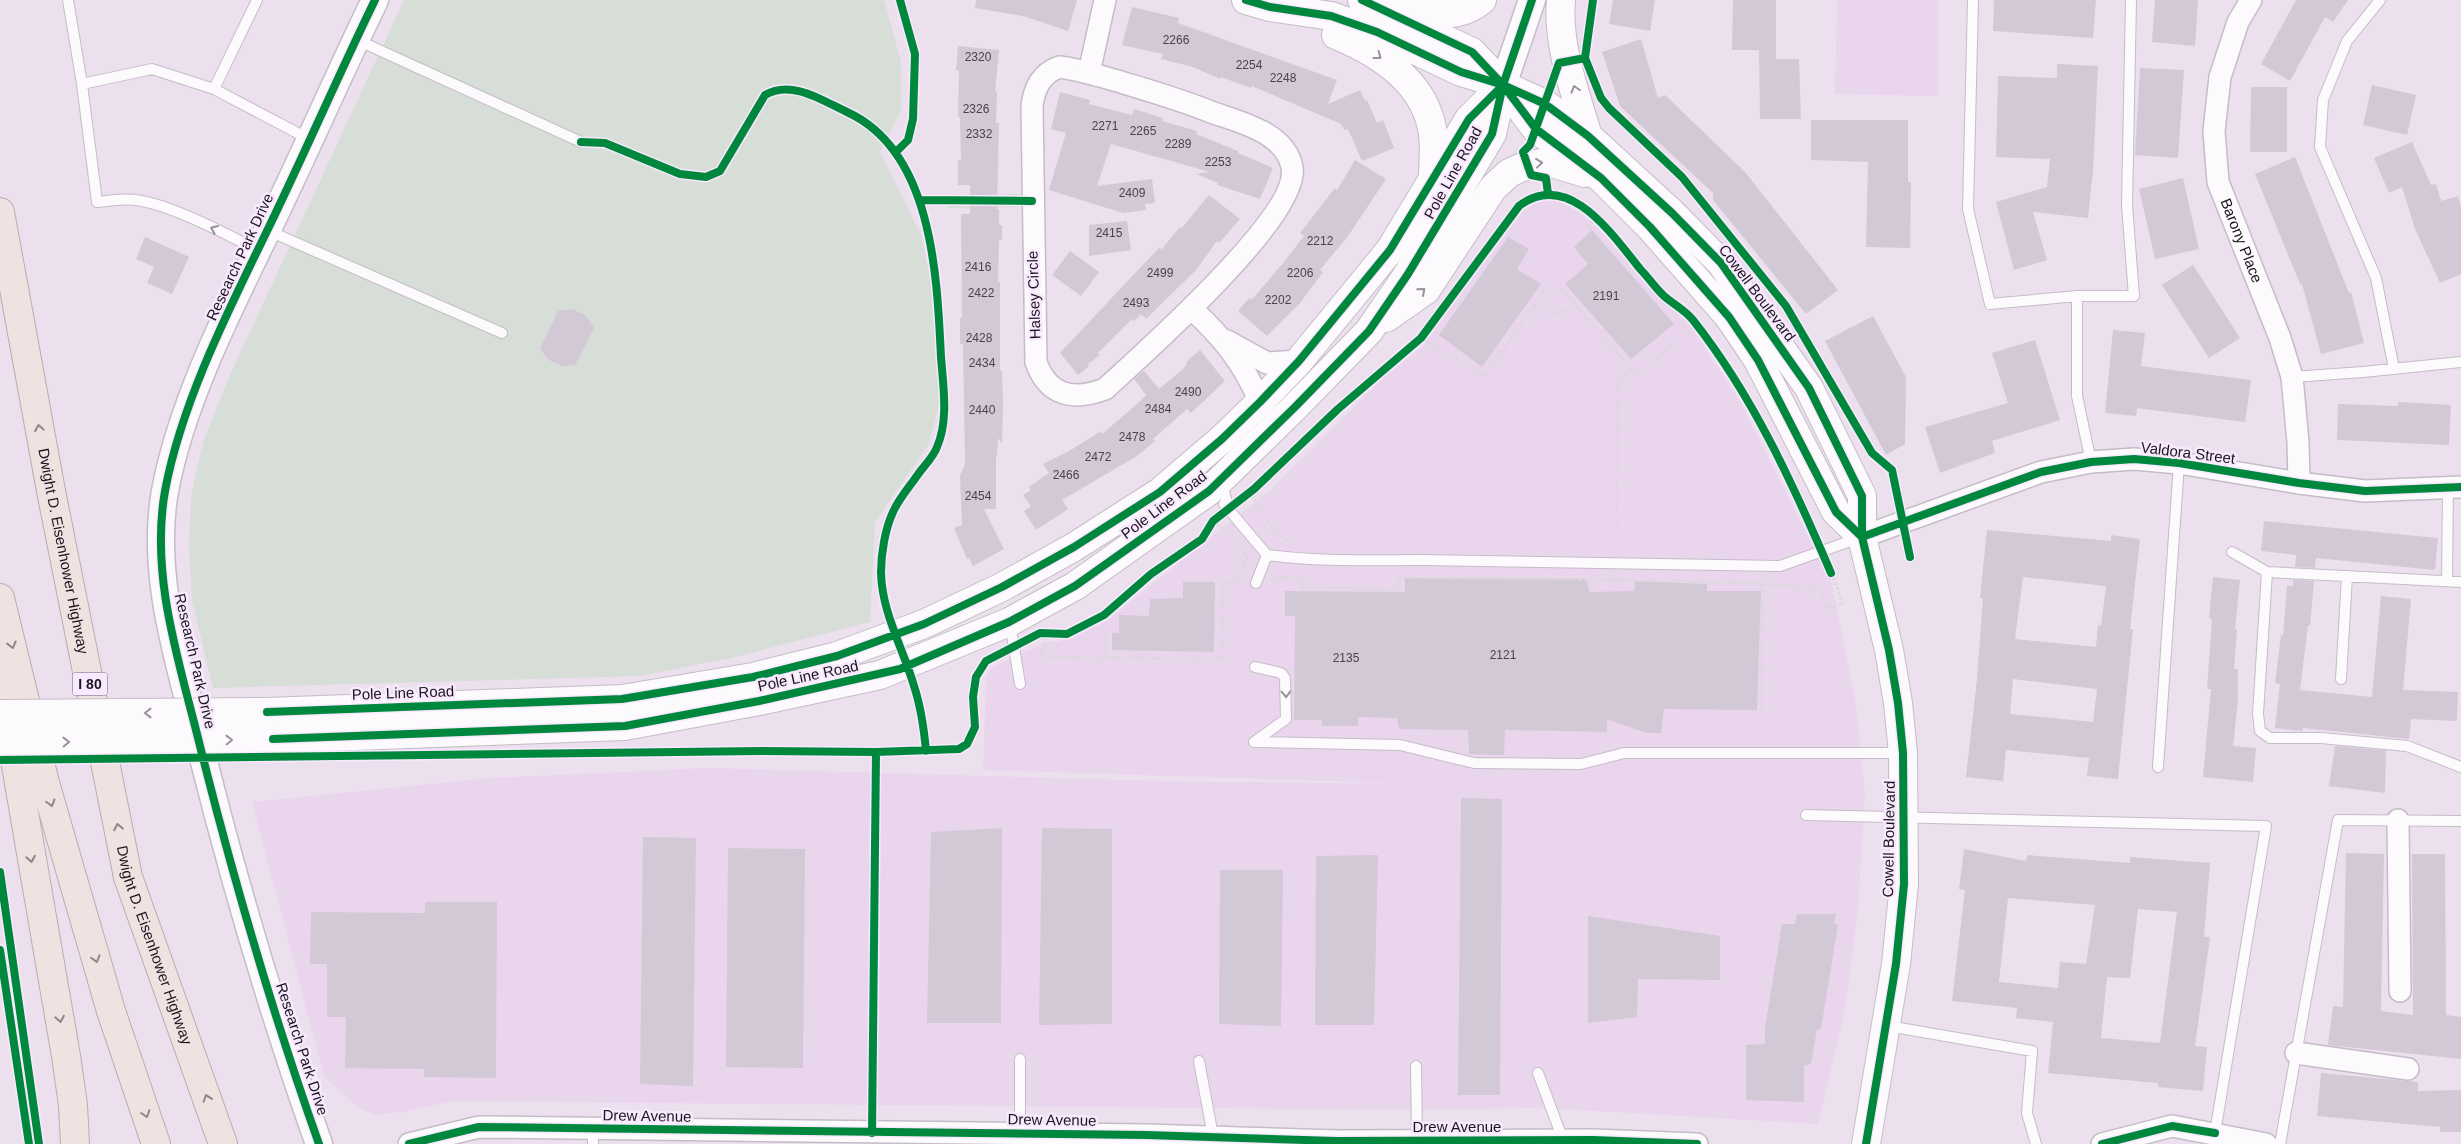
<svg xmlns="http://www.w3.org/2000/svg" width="2461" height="1144" viewBox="0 0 2461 1144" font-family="Arial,sans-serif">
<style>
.built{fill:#e9d6ed}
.green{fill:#d7ddd7}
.building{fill:#d3c8d5;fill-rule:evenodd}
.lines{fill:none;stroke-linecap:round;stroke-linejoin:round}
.service-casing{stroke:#c4bcc6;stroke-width:12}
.minor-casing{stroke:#c4bcc6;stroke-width:24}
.tertiary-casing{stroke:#c4bcc6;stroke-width:29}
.secondary-casing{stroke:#c4bcc6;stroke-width:30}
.motorway-casing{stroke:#bdabaf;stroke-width:30}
.path{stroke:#dbd8db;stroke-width:3;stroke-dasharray:2.5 2.5;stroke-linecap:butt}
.service{stroke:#fcfafc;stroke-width:10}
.minor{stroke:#fcfafc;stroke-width:21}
.tertiary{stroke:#fcfafc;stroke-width:26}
.secondary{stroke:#fcfafc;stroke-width:28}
.motorway{stroke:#efe2e1;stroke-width:28}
.secondary-bridge-casing{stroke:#c4bcc6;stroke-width:30;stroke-linecap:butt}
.secondary-bridge{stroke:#fcfafc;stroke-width:28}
.cycleway-casing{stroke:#f9e9fe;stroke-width:11}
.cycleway{stroke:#00873e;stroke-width:8}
.oneway{stroke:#979398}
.oneway2{stroke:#908689}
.labels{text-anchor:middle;stroke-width:5;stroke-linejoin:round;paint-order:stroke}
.number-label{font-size:12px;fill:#4a424c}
.shield{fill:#f9e9fe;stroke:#5e5561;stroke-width:1}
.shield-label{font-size:14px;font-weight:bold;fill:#1c151e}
.street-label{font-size:15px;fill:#1c151e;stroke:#f9e9fe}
</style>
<rect width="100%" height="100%" fill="#ece0ee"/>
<path class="built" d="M1837 0H1938V96L1835 94Z
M1547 200 1559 202 1577 211 1595 226 1659 298 1688 322 1739 400 1832 583 1856 705 1865 794 1858 909 1845 1010 1818 1124 1545 1108 1401 1110 454 1101 402 1112 374 1115 357 1107 324 1076 252 802 490 778 707 768 1165 781 1417 784 983 770 986 679 992 667 1049 641 1058 642 1105 622 1270 490 1383 378 1421 348 1523 211 1533 204Z"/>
<path class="green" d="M404 0H884L901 62V111L880 152 922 237 934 300 940 401 929 444 875 522 870 622 731 658 640 676 213 688 192 601 189 548 191 496 203 442 229 377Z
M1023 194V207L948 208V195Z"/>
<path class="building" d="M976 0H1077L1068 31 1023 16 975 8Z
M1613 0H1655L1650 31 1609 24Z
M1733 0H1776V59H1799L1801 119H1760L1759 50H1732Z
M1994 0H2096L2093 38 1993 31Z
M2155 0H2198L2195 46 2152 42Z
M2296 0H2348L2333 22 2325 17 2290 81 2261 64Z
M1132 7 1179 18 1178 23 1337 80 1328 104 1360 90 1365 101 1367 100 1377 123 1383 120 1394 148 1362 161 1348 129 1344 130 1341 124 1252 86 1251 88 1221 77 1220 79 1193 67 1161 59 1163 54 1122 45Z
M1641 39 1658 98 1665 95 1745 172 1838 290 1806 314 1713 200V193L1620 106 1602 52Z
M958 46 999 50 995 92 997 91 996 123H999L997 209H999V225H1002V240H999L998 282H1000V371H1002L1003 405 1002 444 998 438 997 457 996 454V509H984L1004 549 973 566 969 558 967 559 954 528 962 525 960 476 965 464 963 344H960V318H962L961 214H970V185H958V160H961L960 117H958L959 71 956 70Z
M2057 64 2098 66 2093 171 2088 218 2033 212 2047 260 2014 270 1996 202 2047 187 2050 159 1996 157 1998 76 2057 78Z
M2140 68 2184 70 2178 158 2135 155Z
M2372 85 2416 95 2407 135 2363 125Z
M2251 87H2287V152H2250Z
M1060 92 1090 100 1089 104 1132 115 1134 109 1163 118 1162 121 1197 131 1196 134 1238 151V153L1273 168 1260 199 1217 185 1218 183 1196 174 1210 172 1111 144 1097 186 1152 179 1155 203 1145 204 1146 210 1123 213 1049 190 1066 133 1051 129Z
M1811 120H1908V182H1911L1910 248 1866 247 1868 162 1811 160Z
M2412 142 2431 185 2436 184 2441 201 2458 196 2461 206V274L2440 283 2415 229 2402 187 2389 193 2374 158Z
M2295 157 2349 293 2351 292 2364 343 2321 354 2302 284H2300L2255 174Z
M1355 160 1386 179 1348 236 1320 270 1323 272 1300 303 1267 336 1238 311 1249 298 1250 300 1254 297 1284 262 1304 236 1300 233 1335 188 1337 190Z
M2183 178 2199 249 2155 259 2139 189Z
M1209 195 1240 219 1219 243 1217 241 1196 270 1146 319 1141 314 1134 321 1132 319 1098 353 1100 355 1088 364 1089 366 1078 375 1060 353 1137 271 1160 247 1161 250 1180 227 1182 228Z
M1127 221 1131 250 1089 256V225Z
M1592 230 1674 324 1631 359 1565 284 1588 264 1574 247Z
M145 237 189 257 172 294 147 283 154 267 136 259Z
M1508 237 1529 249 1517 269 1541 284 1482 367 1439 335Z
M1070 251 1099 272 1081 296 1052 275Z
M2193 265 2240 338 2209 358 2162 285Z
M572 309 585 315 594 328 575 365 562 366 549 360 540 349 558 311Z
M1873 316 1906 377 1905 444 1886 455 1825 341Z
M2113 330 2145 333 2141 366 2251 380 2245 422 2137 408 2136 416 2105 413Z
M2035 340 2060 420 1992 441 1995 453 1940 473 1925 427 2008 403 1992 353Z
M1200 350 1225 381 1191 413 1187 409 1153 439 1155 441 1137 456 1062 500 1068 509 1036 530 1024 511 1031 506 1023 495 1031 490 1029 487 1049 473 1043 464 1071 450 1101 431 1102 434 1136 405 1146 395 1134 379 1144 371 1159 389 1184 368 1187 364 1186 362Z
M2398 402 2451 405 2449 445 2337 440 2338 404 2398 406Z
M2264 521 2438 538 2435 570 2316 558 2315 568 2295 567 2296 555 2261 551Z
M1987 530 2111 541V535L2140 539 2130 629H2133L2118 779 2087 776 2089 758 2006 750 2003 781 1966 777 1977 679 1983 598H1980ZM2023 577 2106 586 2101 626 2098 625 2096 647 2015 639ZM2013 679 2097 689 2093 722 2010 714Z
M2213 577 2240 580 2235 629H2237L2234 669H2238V701L2233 746 2256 748 2253 782 2203 777 2211 689H2207L2212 619 2209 618Z
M1405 578 1587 579 1589 592 1634 591 1635 581 1707 584V591H1761L1757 710 1664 709 1661 733H1646L1607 719V732L1505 730 1504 755 1469 754 1468 730 1399 729 1397 718 1358 717V726H1322V720H1294L1295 616H1285V591L1405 592Z
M2293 580 2314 581 2310 626 2308 625 2300 690 2372 697 2381 596 2411 599 2403 690 2458 692 2457 721 2411 719 2409 739 2303 728 2302 731 2275 728 2280 684 2275 683 2281 635H2283L2287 586H2293Z
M1183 582H1215L1214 652 1112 650V633H1119V615L1149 616 1150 599 1183 598Z
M2335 746 2391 751H2386L2385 793 2329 786Z
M1461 798 1502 799 1500 1095H1458Z
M1002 828 1001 1023H927L931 832Z
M1042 828 1112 829V1024L1039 1025Z
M643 837 696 838 693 1086 640 1084Z
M728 848 805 849 803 1068 726 1067Z
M1964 849 2026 861 2027 855 2130 863V857L2210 863 2204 937H2210L2195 1046 2207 1047 2203 1091 2158 1087V1083L2048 1073 2053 1022 2016 1018 2017 1008 1952 1001 1965 890 1959 889ZM2008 898 2095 905 2086 964 2060 962 2058 988 1999 982ZM2138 909 2177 912 2160 1043 2101 1038 2107 977 2130 978Z
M2346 853 2384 854 2381 1011 2413 1015 2412 854H2445L2446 1015 2461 1017V1059L2328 1045 2333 1006 2343 1007Z
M1378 855 1374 1025H1315L1316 856Z
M1220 870H1283L1281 1026 1219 1024Z
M425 902H497L496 1078 424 1077V1069L345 1068 346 1017H327V964H310L311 912 425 913Z
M1797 914H1836L1834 924 1838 925 1821 1029H1817L1811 1064 1804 1066V1102L1746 1100V1045L1765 1044V1028L1782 924H1795Z
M1588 916 1720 936V980L1638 979 1637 1017 1588 1023Z
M2321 1073 2418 1082V1091L2461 1090V1132H2440V1127L2317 1116Z"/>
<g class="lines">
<g class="service-casing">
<path id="service" d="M68 0 82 84 152 69 214 89 309 139
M1973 0 1968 209 1990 304 2077 296H2134L2127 205 2131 0
M2380 0 2347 41 2323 100 2320 147 2376 278 2394 369
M357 40 581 142
M82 84 97 202C110 201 123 198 136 200 169 204 227 234 257 250
M214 89 257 0
M269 231 502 333
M2077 296V396L2091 462
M2292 377 2363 372 2461 362
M1221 483 1229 508
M1224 504 1267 555 1256 583
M2232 552 2267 572
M1267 555C1318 562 1370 560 1422 560L1780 566 1859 538
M2447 581 2448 487
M2461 582 2267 572 2258 714 2260 731 2270 738H2321L2407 746 2461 767
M1010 623 1020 684
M2341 679 2347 576
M1254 742 1400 745 1474 763 1581 764 1624 753H1902
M1254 742 1286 719 1285 678 1281 673 1255 667
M2158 767 2179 463
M1806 815 2266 826 2215 1133
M1888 1026 2032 1051 2027 1113 2036 1144
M1020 1059V1133
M1199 1061 1213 1136
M1416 1066 1417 1141
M1538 1073 1563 1140
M593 1129V1144
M2280 1144 2338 820 2461 821"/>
</g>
<g class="minor-casing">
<g id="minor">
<path id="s1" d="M2251 0 2238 22 2220 77 2214 131 2218 182 2280 338 2292 377 2298 442 2299 483"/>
<path d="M1059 67C1077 69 1096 75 1114 80 1147 90 1179 99 1211 112 1239 122 1285 132 1292 167 1301 215 1142 355 1105 389 1073 401 1048 396 1036 362L1032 105C1035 87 1041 74 1059 67Z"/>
<path d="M1089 73 1105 0"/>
<path d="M1192 309C1224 339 1242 361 1260 402"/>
<path d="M1227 341 1267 363 1299 361"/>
<path d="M1862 537 2041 472 2091 462 2134 459 2179 463 2299 483 2365 491 2461 487"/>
<path d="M2398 820 2400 991"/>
<path d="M2296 1053 2408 1069"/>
<path d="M409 1144 479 1127 1146 1135 1337 1141 1593 1140 1697 1144"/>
<path d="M2102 1144 2172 1126 2266 1144"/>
</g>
</g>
<g class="tertiary-casing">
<path id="tertiary" d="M1503 85 1532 0
M319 1144C272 1012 233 878 199 742 179 661 150 576 165 491 181 404 228 311 267 231 304 155 338 76 375 0"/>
</g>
<g class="secondary-casing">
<path id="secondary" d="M1246 0 1270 7 1331 16 1377 32 1461 72 1503 85 1545 104 1588 136 1672 213 1721 263 1809 388 1862 496V537L1889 650 1898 703 1903 753 1904 884 1896 964 1866 1144
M1362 0 1472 52 1503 85 1536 129 1601 178 1650 227 1729 317 1758 360 1836 512 1862 537
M1561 0C1557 46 1575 92 1588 136
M1403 8C1430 14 1458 20 1482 0
M1336 35C1380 53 1427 83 1433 135 1435 149 1433 164 1433 178
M1386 318 1426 290 1493 188 1509 173 1527 165 1549 162 1585 173
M267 712 622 699 753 677 837 656 924 624 1002 587 1074 547 1160 492 1222 439 1260 402 1299 361 1390 250 1469 119 1503 85
M273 739 625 726 759 701 880 675 1009 622 1075 586 1209 491 1295 407 1369 331 1408 274 1492 134 1503 85"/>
</g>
<g class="motorway-casing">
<g id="motorway">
<path id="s2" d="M0 212 51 491 128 877 223 1144"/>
<path d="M0 598 45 783 111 1011 156 1144"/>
<path d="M0 673 66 1056 73 1105 75 1144"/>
</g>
</g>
<path class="path" d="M1505 226 1512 230
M1588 227 1596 217
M1562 290 1574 303
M1534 306 1544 291
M1421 338 1479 375 1485 376 1534 306 1548 314 1564 312 1574 303 1631 369 1618 380 1616 551
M1631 369 1636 375 1697 325
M1252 490C1255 507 1276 535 1291 543
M1213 521 1230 535
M1616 577V580L1763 583 1821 590 1826 608 1843 604 1831 573
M1301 578V587L1398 590V577L1617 580
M1272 582 1277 578 1301 577
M1047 633 1041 656 1100 659 1106 658 1221 659 1223 583H1237C1237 573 1245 567 1247 557L1237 544
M1106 634V658
M1761 712 1763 583"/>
<use href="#service" class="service"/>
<use href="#minor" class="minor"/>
<use href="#tertiary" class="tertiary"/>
<use href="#secondary" class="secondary"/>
<use href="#motorway" class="motorway"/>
<g class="secondary-bridge-casing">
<path id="secondary-bridge" d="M0 714 267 712
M0 742 273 739"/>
</g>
<use href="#secondary-bridge" class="secondary-bridge"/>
<g class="cycleway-casing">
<path id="cycleway" d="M1246 0 1270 7 1331 16 1377 32 1461 72 1503 85 1545 104 1588 136 1672 213 1721 263 1809 388 1862 496V537L1889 650 1898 703 1903 753 1904 884 1896 964 1866 1144
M1362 0 1472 52 1503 85 1536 129 1601 178 1650 227 1729 317 1758 360 1836 512 1862 537
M1593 0 1585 58 1601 98 1609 108 1682 177 1786 306 1872 453 1892 470 1910 557
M581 142 605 143 680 174 706 177 720 171 765 95C792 79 823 101 849 113 933 153 937 277 941 357 943 385 949 420 937 447 934 456 925 465 919 473 911 485 899 498 893 512 885 529 881 554 881 573 882 613 903 648 914 686 921 707 924 729 926 751
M896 152 908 140 913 119 915 54 900 0
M1548 194 1546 178 1531 175 1523 152 1530 145 1559 63 1585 58
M921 200 1032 201
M1862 537 2041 472 2091 462 2134 459 2179 463 2299 483 2365 491 2461 487
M267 712 622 699 753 677 837 656 924 624 1002 587 1074 547 1160 492 1222 439 1260 402 1299 361 1390 250 1469 119 1503 85
M273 739 625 726 759 701 900 669 1009 622 1075 586 1209 491 1295 407 1369 331 1408 274 1492 134 1503 85 1532 0
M876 752 959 749 967 744 975 727 973 697 976 677 986 661 1040 633 1067 634 1104 615 1151 574 1202 539 1213 521 1254 489 1338 409 1421 338 1519 206C1569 168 1613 236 1641 270 1649 278 1655 288 1664 296 1673 304 1685 310 1693 320 1753 396 1793 484 1831 573
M0 760 761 751 876 752 872 1133
M0 872 39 1144
M0 950 29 1144
M319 1144C272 1012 233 878 199 742 179 661 150 576 165 491 181 404 228 311 267 231 304 155 338 76 375 0
M409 1144 479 1127 1146 1135 1337 1141 1593 1140 1697 1144
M2102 1144 2172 1126 2215 1133"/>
</g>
<use href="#cycleway" class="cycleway"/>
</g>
<defs><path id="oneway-chevron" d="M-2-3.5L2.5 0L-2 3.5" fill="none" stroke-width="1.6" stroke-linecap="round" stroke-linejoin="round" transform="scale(1.25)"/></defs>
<g class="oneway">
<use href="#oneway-chevron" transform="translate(1378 56) rotate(37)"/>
<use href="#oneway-chevron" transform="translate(1575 89) rotate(-106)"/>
<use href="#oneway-chevron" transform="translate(1539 163) rotate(-6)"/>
<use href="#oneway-chevron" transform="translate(214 229) rotate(-157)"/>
<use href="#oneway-chevron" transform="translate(1422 291) rotate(-41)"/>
<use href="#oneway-chevron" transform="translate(1286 694) rotate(89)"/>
<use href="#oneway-chevron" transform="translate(148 713) rotate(180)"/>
<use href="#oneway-chevron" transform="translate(229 740) rotate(-1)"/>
<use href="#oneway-chevron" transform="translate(66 742) rotate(-1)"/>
</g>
<g class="oneway2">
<use href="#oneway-chevron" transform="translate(39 428) rotate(-100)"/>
<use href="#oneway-chevron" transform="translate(12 645) rotate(76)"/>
<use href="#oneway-chevron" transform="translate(51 803) rotate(74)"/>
<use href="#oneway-chevron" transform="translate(118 827) rotate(-101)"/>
<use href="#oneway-chevron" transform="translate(31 859) rotate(80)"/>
<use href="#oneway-chevron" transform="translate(96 959) rotate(74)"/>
<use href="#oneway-chevron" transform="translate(60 1019) rotate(80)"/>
<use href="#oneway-chevron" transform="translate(207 1098) rotate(-109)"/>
<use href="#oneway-chevron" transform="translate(146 1114) rotate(72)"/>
</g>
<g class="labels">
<g class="number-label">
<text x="1176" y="44">2266</text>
<text x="978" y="61">2320</text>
<text x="1249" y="69">2254</text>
<text x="1283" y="82">2248</text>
<text x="976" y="113">2326</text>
<text x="1105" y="130">2271</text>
<text x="1143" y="135">2265</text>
<text x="979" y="138">2332</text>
<text x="1178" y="148">2289</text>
<text x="1218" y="166">2253</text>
<text x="1132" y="197">2409</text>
<text x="1109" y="237">2415</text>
<text x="1320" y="245">2212</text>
<text x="978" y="271">2416</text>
<text x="1160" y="277">2499</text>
<text x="1300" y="277">2206</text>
<text x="981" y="297">2422</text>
<text x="1606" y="300">2191</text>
<text x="1278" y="304">2202</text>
<text x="1136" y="307">2493</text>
<text x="979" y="342">2428</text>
<text x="982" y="367">2434</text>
<text x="1188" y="396">2490</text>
<text x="1158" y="413">2484</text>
<text x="982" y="414">2440</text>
<text x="1132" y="441">2478</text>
<text x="1098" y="461">2472</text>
<text x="1066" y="479">2466</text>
<text x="978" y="500">2454</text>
<text x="1503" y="659">2121</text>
<text x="1346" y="662">2135</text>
</g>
<rect class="shield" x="72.5" y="672.5" width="35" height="23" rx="4"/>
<g class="shield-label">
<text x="90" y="689">I 80</text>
</g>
<g class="street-label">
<text transform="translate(1453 173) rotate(-61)" y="5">Pole Line Road</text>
<text dy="5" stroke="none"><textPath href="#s1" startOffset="252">Barony Place</textPath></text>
<text transform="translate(240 257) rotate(-65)" y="5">Research Park Drive</text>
<text transform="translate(1757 293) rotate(53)" y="5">Cowell Boulevard</text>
<text transform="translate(1034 295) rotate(-92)" y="5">Halsey Circle</text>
<text transform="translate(2188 453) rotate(7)" y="5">Valdora Street</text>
<text transform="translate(1164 505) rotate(-37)" y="5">Pole Line Road</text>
<text dy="5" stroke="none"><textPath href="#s2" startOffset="345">Dwight D. Eisenhower Highway</textPath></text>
<text transform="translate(195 661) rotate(77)" y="5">Research Park Drive</text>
<text transform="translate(808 676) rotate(-12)" y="5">Pole Line Road</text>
<text transform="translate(403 693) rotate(-2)" y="5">Pole Line Road</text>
<text transform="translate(1889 839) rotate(-89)" y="5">Cowell Boulevard</text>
<text dy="5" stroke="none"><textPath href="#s2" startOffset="750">Dwight D. Eisenhower Highway</textPath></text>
<text transform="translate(302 1049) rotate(72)" y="5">Research Park Drive</text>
<text transform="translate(647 1116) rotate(1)" y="5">Drew Avenue</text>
<text transform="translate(1052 1120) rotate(1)" y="5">Drew Avenue</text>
<text x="1457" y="1132">Drew Avenue</text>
</g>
</g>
</svg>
